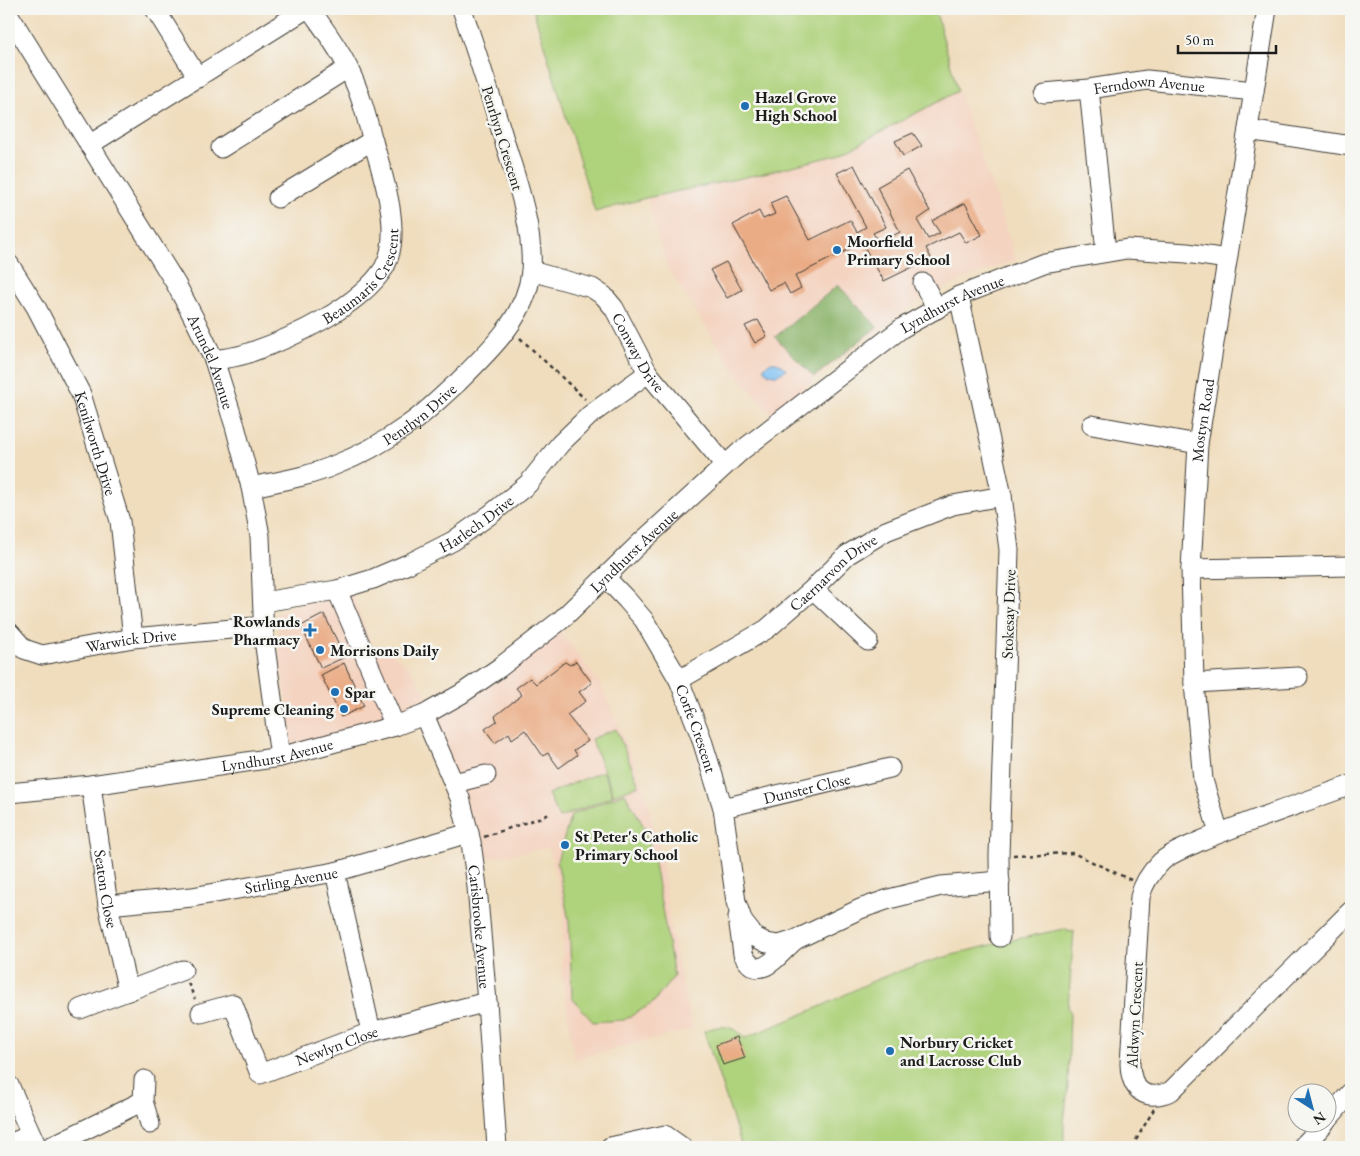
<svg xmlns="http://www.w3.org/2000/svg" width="1360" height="1156" viewBox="0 0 1360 1156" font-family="'EB Garamond',serif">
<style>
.built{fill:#f4d3c0}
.green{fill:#afd27b;stroke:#66774c}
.forest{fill:#8bb46b;stroke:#546844}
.water{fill:#7cbff2;stroke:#4c6e87}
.building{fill:#eaac85}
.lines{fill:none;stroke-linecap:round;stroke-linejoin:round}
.minor-casing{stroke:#3c3934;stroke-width:21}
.path{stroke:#3c3934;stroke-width:2.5;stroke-dasharray:4 4;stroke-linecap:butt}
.minor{stroke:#fff;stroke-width:19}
.poi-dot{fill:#1f6fb2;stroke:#f6f6f2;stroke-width:2}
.labels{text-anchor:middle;stroke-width:5;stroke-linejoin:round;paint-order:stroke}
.street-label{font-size:16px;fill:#1c1c1c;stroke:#f6f6f2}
.poi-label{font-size:16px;font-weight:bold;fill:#1c1c1c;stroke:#f6f6f2;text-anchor:start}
</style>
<rect width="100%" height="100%" fill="#f6f6f2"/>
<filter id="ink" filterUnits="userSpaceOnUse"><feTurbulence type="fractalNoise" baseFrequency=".02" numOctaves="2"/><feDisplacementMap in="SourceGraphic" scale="10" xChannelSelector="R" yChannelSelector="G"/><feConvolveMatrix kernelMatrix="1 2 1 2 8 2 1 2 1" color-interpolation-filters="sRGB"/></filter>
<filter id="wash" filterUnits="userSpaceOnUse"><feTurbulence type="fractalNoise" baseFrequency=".0096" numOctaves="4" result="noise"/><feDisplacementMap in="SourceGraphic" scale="20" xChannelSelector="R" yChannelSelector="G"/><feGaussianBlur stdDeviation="1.12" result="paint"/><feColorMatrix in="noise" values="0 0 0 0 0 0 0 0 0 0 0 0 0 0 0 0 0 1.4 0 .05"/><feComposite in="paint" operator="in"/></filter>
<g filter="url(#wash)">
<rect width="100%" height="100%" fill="#f0ddbd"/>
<path class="built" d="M533 9H935L953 77 992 186 1016 260 962 280 923 298 875 334 858 343 772 416 733 369 667 267 646 198 595 212Z
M351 591 373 647 389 651 410 668 435 709 555 625 600 683 643 783 662 860 670 926 692 1029 574 1059 562 975 564 911 549 848 473 860 424 715 280 757 288 712 279 653 277 614 294 605Z"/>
<path class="green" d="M533 9H935L958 91 837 155 760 174 646 198 595 212Z
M616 729 639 785 614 795 591 739Z
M603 771 613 796 559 818 548 794Z
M625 793 644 827 652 852 674 976 653 1003 624 1020 593 1022 572 998 569 921 557 861 571 815Z
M1064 929 1070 932 1074 931 1068 1008 1070 1012 1068 1086 1064 1122V1147H742L704 1031C715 1027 725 1024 735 1030 739 1033 741 1036 745 1038 772 1027 799 1016 826 1004 847 994 866 983 888 975 945 955 1005 941 1064 929Z"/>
<path class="forest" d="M838 285 877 327 814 377 775 337Z"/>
<path class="water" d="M771 362H777L786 369C778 377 772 377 764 370V367Z"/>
<g id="blocks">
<path class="building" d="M913 133 922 146 903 156 895 141Z
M854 165 886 227 873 233 879 243 900 232 877 187 907 170 930 211 917 220 928 239 940 233 932 221 965 203 982 235 966 243 959 232 926 248 931 258 884 281 862 243 795 276 801 288 790 294 784 283 769 290 733 225 759 211 763 219 775 214 770 203 786 196 810 240 850 220 857 232 866 227 837 173Z
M726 262 742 290 727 298 710 270Z
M758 320 767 336 755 343 745 326Z
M324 614 345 657 321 668 301 626Z
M576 661 592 683 579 692 586 701 567 715 588 741 574 750 577 755 559 768 548 753 543 756 525 730 512 739 509 733 495 743 485 729 497 721 495 716 522 695 516 688 530 678 536 684 565 662 570 665Z
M344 663 364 706 341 717 321 675Z
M737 1037 745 1058 723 1065 716 1045Z"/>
</g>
</g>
<g filter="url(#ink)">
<use href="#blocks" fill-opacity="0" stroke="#3c3934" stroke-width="1"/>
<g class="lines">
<g class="minor-casing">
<g id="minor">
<path d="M155 9 198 78"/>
<path id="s1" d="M9 15 176 284 197 324 214 360 235 426 251 487 260 536 264 639 280 757"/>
<path d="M1089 89 1106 252"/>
<path id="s2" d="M1044 93 1089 89 1147 80 1254 91"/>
<path d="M1248 130 1351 146"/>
<path d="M89 145 306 9"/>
<path d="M221 148 348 68"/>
<path d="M278 198 373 140"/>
<path id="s3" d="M9 264 36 307 81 394 120 521 133 638"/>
<path id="s4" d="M531 271 592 288 604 296 614 308 648 373 725 465"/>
<path d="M923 283 937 309"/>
<path d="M959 296 1002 496 1009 550 999 856 1000 937"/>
<path id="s5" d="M214 360C226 358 240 357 251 352 293 338 360 306 384 268 404 233 382 173 372 138 366 115 360 92 349 70 339 48 324 29 310 9"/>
<path d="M1092 425 1198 444"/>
<path id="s6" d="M251 487C280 481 308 477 335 465 359 456 387 440 408 425 426 413 441 397 457 383 488 352 526 318 531 272 534 232 518 184 506 146 492 100 477 54 462 9"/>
<path d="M1191 569 1351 566"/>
<path id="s7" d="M605 577 627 600 644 620 679 680 701 737 723 808 736 902 743 922 755 937 767 943 779 945 795 940 860 909 889 899 941 886 1000 881"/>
<path d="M813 589 868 641"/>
<path d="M337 590 395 726"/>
<path id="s8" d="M263 602 337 590 373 579 408 564 453 541 491 514 528 484 560 444 590 415 648 373"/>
<path id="s9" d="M9 632 24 649 42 655 133 638 264 626"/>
<path id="s10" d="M679 680 767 629 813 589 847 555 886 531 953 505 1002 496"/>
<path d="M1194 683 1298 677"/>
<path id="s11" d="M424 715 460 798 471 842 477 887 487 1002 497 1147"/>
<path d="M454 783 486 775"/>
<path id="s12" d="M91 785 108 905 128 991"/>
<path d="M1351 785C1300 804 1248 821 1198 842 1186 848 1170 853 1161 862 1151 872 1143 884 1140 897L1130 1064C1131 1091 1146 1102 1171 1091L1351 911"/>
<path id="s13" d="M9 793 91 785 280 757 395 726 424 715 461 694 499 668 561 620 637 546 741 451 902 328 959 296 1044 263 1127 249 1187 253 1227 259"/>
<path id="s14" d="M723 808 890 768"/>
<path id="s15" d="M1219 833 1203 780 1194 683 1191 569 1198 444 1267 9"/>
<path d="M335 872 371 1032"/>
<path id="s16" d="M108 905 192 897 335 872 469 833"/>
<path d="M738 917 743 954C759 986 779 953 794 941"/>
<path d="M80 1009 183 970"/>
<path id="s17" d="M201 1013 233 1004 260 1074 371 1032 487 1002"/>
<path d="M144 1080 143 1101 150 1124"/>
<path d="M9 1085 37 1147"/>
<path d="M1328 1119 1351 1092"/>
<path d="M9 1144 31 1135"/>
<path d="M50 1147 143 1101"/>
<path d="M610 1147 665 1135 682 1147"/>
<path d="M1302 1147 1324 1124"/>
</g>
</g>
<path class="path" d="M520 338 585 399
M484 837 550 814
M1013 855 1073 853 1131 880
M188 983 195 999
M1132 1147 1154 1109"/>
<use href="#minor" class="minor"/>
</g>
</g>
<g class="poi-dot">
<circle cx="745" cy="106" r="5"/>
<circle cx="837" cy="250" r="5"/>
<path d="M307.5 622.5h5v5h5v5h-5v5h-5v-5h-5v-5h5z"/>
<circle cx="320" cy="650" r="5"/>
<circle cx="335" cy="692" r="5"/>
<circle cx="344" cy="709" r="5"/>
<circle cx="565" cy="845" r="5"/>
<circle cx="890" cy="1051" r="5"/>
</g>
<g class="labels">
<g class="street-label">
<text dy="6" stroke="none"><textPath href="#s2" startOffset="106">Ferndown Avenue</textPath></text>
<text transform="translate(503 138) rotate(73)" y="6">Penrhyn Crescent</text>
<text dy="6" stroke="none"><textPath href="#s5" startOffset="178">Beaumaris Crescent</textPath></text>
<text dy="6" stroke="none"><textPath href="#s13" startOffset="1096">Lyndhurst Avenue</textPath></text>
<text dy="6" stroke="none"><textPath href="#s4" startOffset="144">Conway Drive</textPath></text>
<text dy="6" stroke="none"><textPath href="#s1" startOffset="402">Arundel Avenue</textPath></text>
<text dy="6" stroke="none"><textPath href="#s6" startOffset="186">Penrhyn Drive</textPath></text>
<text dy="6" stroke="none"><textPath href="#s15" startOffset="416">Mostyn Road</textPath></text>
<text dy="6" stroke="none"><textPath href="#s3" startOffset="200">Kenilworth Drive</textPath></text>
<text dy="6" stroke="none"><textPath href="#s8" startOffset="230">Harlech Drive</textPath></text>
<text dy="6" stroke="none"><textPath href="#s13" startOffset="691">Lyndhurst Avenue</textPath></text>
<text dy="6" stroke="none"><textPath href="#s10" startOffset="189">Caernarvon Drive</textPath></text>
<text transform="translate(1008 614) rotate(-88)" y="6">Stokesay Drive</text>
<text dy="6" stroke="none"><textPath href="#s9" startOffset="132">Warwick Drive</textPath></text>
<text dy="6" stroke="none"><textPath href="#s7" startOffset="179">Corfe Crescent</textPath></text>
<text dy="6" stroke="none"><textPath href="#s13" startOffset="271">Lyndhurst Avenue</textPath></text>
<text dy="6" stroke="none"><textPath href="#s14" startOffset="86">Dunster Close</textPath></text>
<text dy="6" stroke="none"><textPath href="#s16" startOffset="185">Stirling Avenue</textPath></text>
<text dy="6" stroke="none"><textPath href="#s12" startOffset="105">Seaton Close</textPath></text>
<text dy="6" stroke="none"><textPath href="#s11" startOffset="221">Carisbrooke Avenue</textPath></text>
<text transform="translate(1134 1015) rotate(-87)" y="6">Aldwyn Crescent</text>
<text dy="6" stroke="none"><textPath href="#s17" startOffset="190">Newlyn Close</textPath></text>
</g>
<g class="poi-label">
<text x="755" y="103">Hazel Grove<tspan x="755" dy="18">High School</tspan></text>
<text x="847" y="247">Moorfield<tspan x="847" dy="18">Primary School</tspan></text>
<text x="300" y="627" text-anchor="end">Rowlands<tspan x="300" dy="18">Pharmacy</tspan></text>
<text x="330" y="656">Morrisons Daily</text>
<text x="345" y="698">Spar</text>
<text x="334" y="715" text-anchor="end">Supreme Cleaning</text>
<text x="575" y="842">St Peter's Catholic<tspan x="575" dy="18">Primary School</tspan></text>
<text x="900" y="1048">Norbury Cricket<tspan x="900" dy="18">and Lacrosse Club</tspan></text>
</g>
</g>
<rect width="1360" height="1156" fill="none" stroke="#f6f6f2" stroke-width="30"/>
<g transform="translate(1312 1108) rotate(144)"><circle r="24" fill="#f6f6f2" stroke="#9f9f9c"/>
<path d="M0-4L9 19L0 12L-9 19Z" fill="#1f6fb2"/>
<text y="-8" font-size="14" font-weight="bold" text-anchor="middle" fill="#1c1c1c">N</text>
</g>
<path d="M1178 45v8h98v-8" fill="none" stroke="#1c1c1c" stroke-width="2.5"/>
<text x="1185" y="45" font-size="15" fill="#1c1c1c" stroke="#f6f6f2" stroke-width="4" paint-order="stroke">50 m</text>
</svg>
